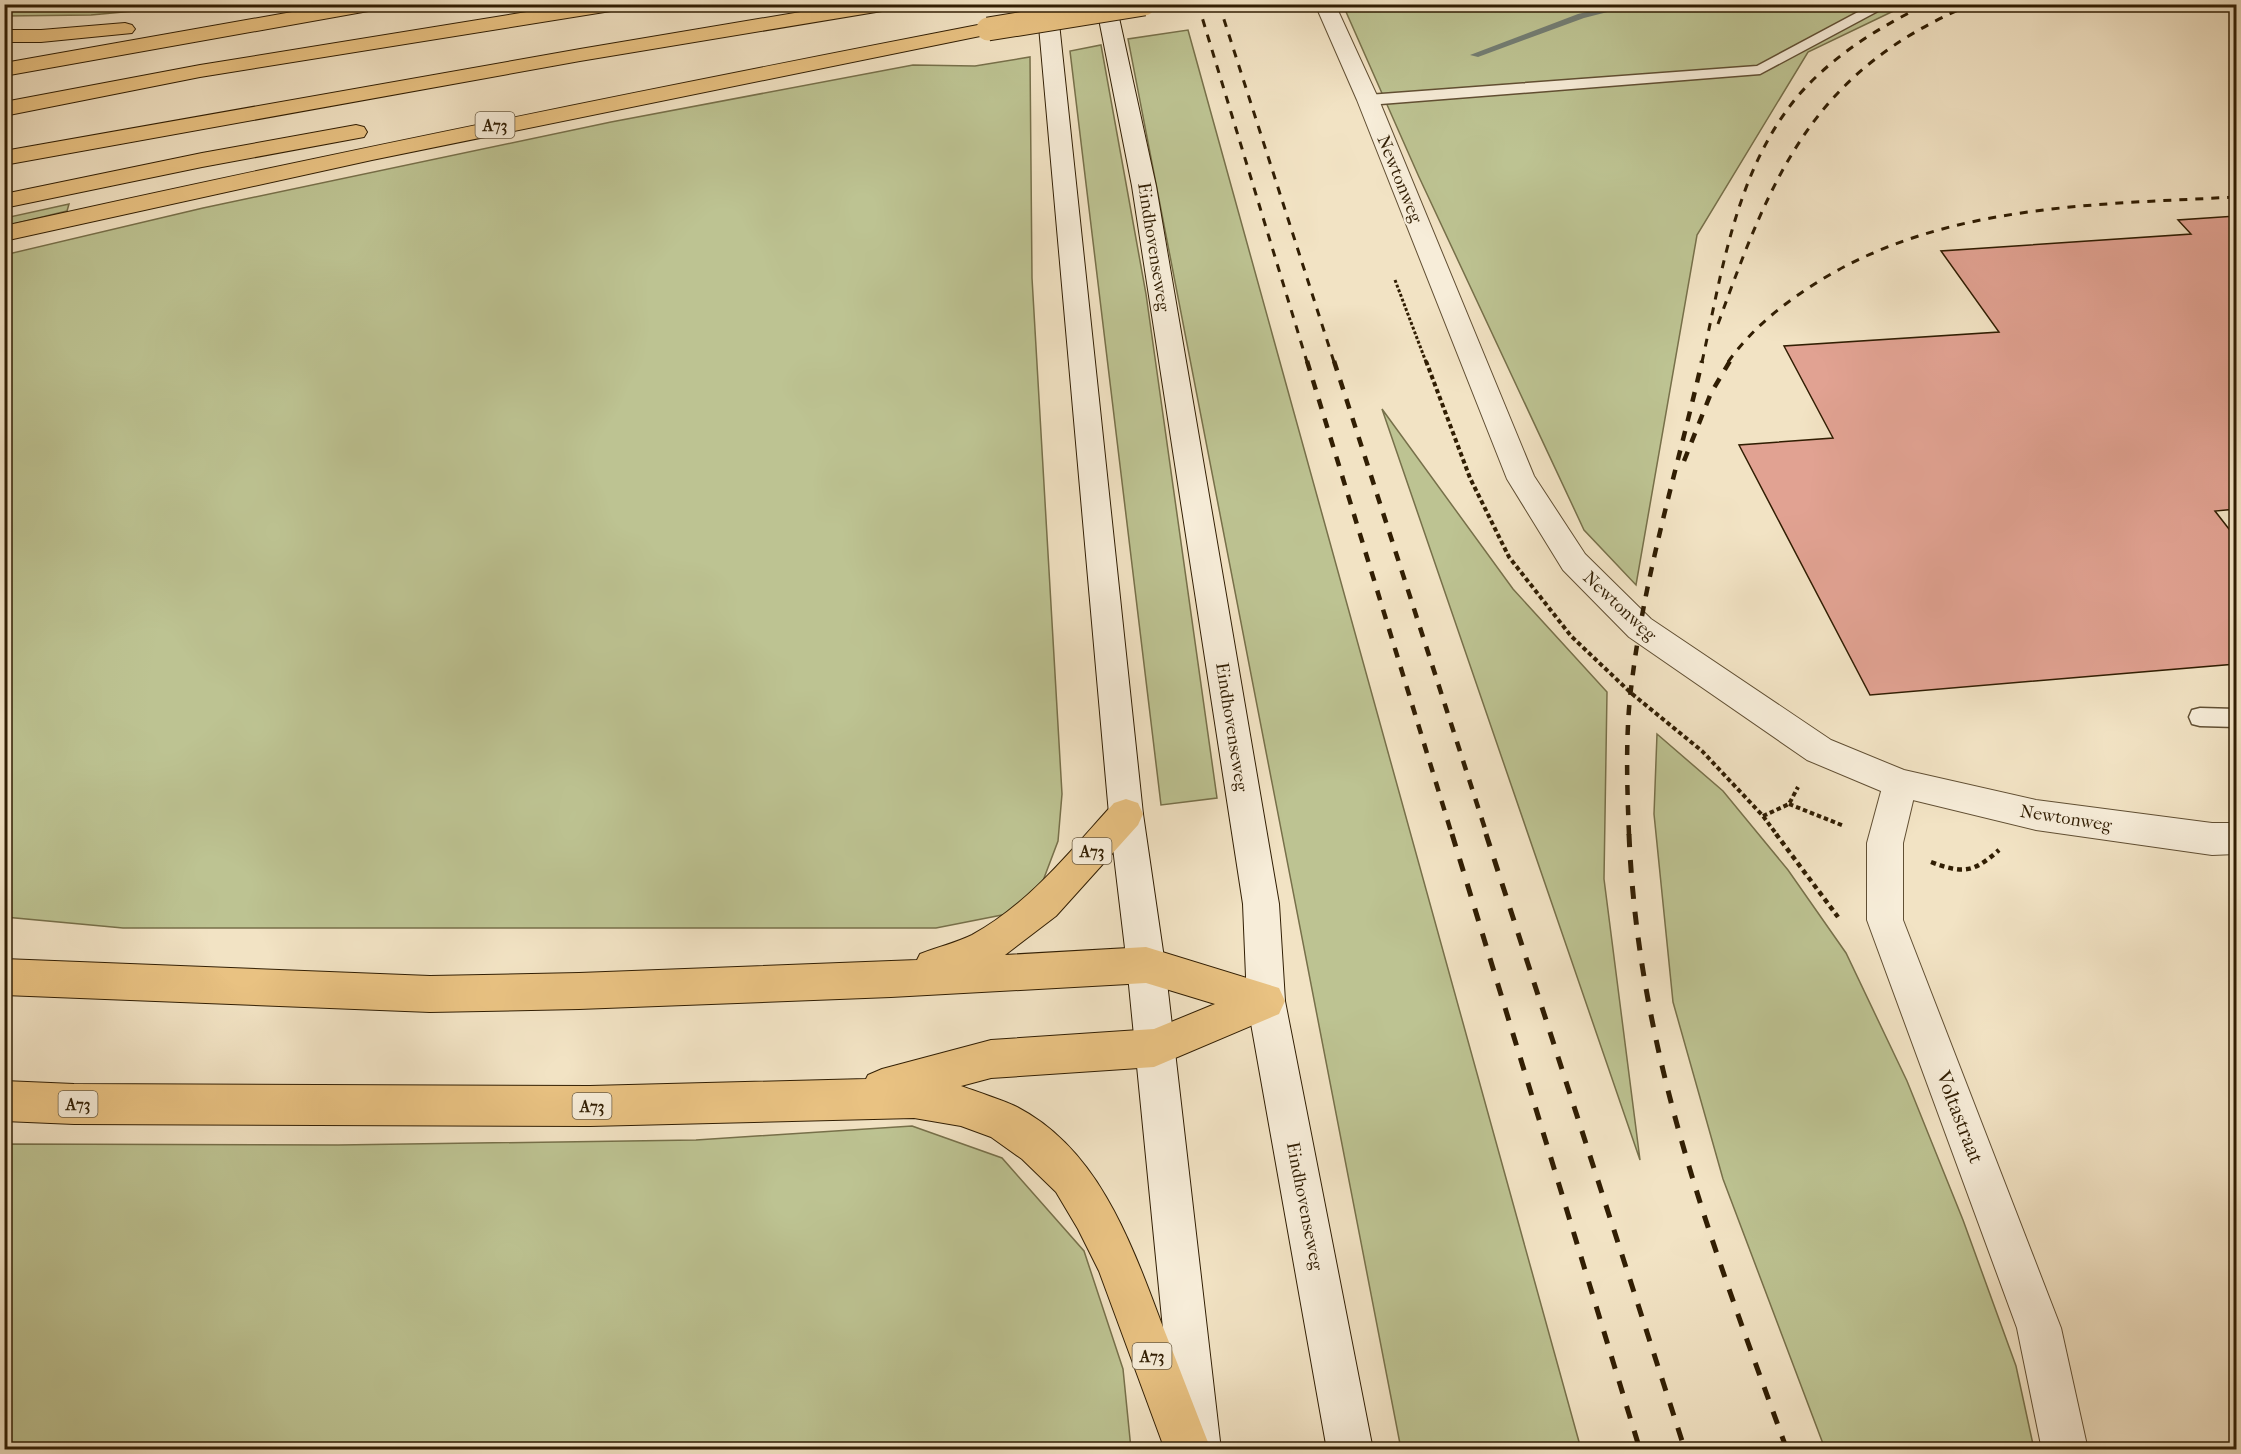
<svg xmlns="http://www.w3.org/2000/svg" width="2241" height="1454" viewBox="0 0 2241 1454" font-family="'IM FELL French Canon',serif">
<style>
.green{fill:#bdc392;stroke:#77704a;stroke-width:1.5}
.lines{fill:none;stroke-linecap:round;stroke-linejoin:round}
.stream{fill:#737d73;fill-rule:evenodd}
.building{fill:#e1a292;stroke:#311e03;stroke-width:1.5}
.service-casing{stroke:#614f33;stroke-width:3}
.minor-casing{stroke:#614f33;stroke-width:2}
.tertiary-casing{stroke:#614f33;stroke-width:2}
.secondary-casing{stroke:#311e03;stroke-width:2}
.motorway-casing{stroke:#311e03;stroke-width:2}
.path-far2{stroke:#311e03;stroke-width:3;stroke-dasharray:3 2;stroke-linecap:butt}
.path-far1{stroke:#311e03;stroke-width:4;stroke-dasharray:4.5 3;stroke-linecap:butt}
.path{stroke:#311e03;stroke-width:4.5;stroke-dasharray:5 4;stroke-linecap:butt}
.service{fill:#f7edd9;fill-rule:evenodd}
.minor{fill:#f7edd9;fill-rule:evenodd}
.tertiary{fill:#f7edd9;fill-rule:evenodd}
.secondary{fill:#f7edd9;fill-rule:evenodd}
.motorway{fill:#e9c282;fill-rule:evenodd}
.rail-far2{stroke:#311e03;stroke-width:3;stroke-dasharray:8 8;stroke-linecap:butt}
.rail-far1{stroke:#311e03;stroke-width:4.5;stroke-dasharray:10 10;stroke-linecap:butt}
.rail{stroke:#311e03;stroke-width:5;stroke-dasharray:13 13;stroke-linecap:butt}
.motorway-bridge-casing{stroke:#311e03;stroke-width:25;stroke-linecap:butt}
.motorway-bridge{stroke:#e9c282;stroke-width:23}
.labels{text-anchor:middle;stroke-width:4.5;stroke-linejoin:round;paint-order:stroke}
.shield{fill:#f7edd9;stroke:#6c5c43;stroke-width:1.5}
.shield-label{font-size:16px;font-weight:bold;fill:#311e03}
.street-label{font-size:18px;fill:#311e03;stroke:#f7edd9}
.near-street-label{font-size:21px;fill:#311e03;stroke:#f7edd9}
</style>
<rect width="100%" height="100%" fill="#f2e3c4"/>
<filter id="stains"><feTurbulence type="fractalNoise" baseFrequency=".00333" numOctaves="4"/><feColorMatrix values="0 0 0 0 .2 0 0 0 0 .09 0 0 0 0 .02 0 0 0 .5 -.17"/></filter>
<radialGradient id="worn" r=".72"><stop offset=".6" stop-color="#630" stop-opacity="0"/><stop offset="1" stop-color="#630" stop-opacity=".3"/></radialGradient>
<path class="green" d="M1348 4 1906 5 1808 52 1697 235 1636 585 1584 530 1419 177 1343 5Z
M4 5 5 4 199 5 91 15 5 16Z
M1188 30 1581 1449H1401L1128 39Z
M1101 45 1146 294 1217 798 1161 805 1070 51Z
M1030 57 1032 278 1062 794 1058 841 1041 886 1007 914 936 928H123L5 917 4 255 203 208 611 122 913 65 975 66Z
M69 204 67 211 5 226V218Z
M1382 409 1513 589 1607 692 1604 879 1640 1160Z
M1657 734 1723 791 1788 870 1846 953 1907 1081 1963 1220 2016 1366 2034 1449H1825L1723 1179 1673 1002 1654 814Z
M912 1126 1002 1158 1084 1251 1123 1369 1131 1449H5V1144L338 1145 696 1140Z"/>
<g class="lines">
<path class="stream" d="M1620 4H1639L1584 18 1478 57 1470 55 1578 14Z"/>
</g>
<path class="building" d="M2236 216V509L2215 511 2236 538V664L1870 695 1739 445 1833 438 1784 346 1999 332 1941 251 2191 234 2178 220Z"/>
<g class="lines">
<g class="service-casing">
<path id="service" d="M1873 4H1891L1760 74 1368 105 1360 100 1368 95 1757 66Z
M2200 708 2236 709V727L2200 726 2192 724 2189 717 2192 710Z"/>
</g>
<g class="minor-casing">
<path id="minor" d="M1900 769 1912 774 1917 784 1903 843V920L2061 1328 2088 1450H2042L2017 1328 1867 920V843L1883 784 1888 774Z"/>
</g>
<g class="tertiary-casing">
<path id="tertiary" d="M1315 4H1335L1379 100 1534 476 1585 554 1651 619 1831 740 1904 770 2036 800 2212 823H2236V854L2212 855 2036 830 1888 794 1807 760 1629 637 1563 570 1507 479 1357 100Z"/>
</g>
<g class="secondary-casing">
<path id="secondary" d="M1037 4H1057L1143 814 1165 965 1221 1450H1175L1127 965 1109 814Z
M1096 4H1116L1156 186 1279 904 1285 1001 1373 1450H1327L1247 1001 1243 904 1132 186Z"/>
</g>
<g class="motorway-casing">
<path id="motorway" d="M337 4H384L381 8 374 10 4 76V63Z
M576 4H627L624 8 617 10 200 77 4 116V102L200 65Z
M848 4H898L895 8 888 10 580 61 4 165V151L580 49Z
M125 23 132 25 135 29 132 33 41 42H4V30H41Z
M988 23 995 25 998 29 995 33 372 160 4 241V226C331 153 659 87 988 23Z
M356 125 364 127 367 132 364 137 202 167 4 208V194L202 153Z
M1126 799 1138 803 1143 814 1138 825 1056 916 1005 955 1146 947 1279 988 1285 1001 1279 1014 1154 1067 991 1078 961 1086C980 1093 1000 1099 1017 1107 1098 1149 1131 1242 1161 1322 1178 1364 1194 1407 1211 1450H1165L1099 1271 1078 1229 1056 1192 1022 1159 991 1137 961 1126 914 1118 590 1126 74 1124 4 1121V1081L74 1084 590 1086 866 1079 868 1075 882 1069 991 1040 1154 1029 1215 1004 1146 983 891 997 579 1009 430 1012 4 995V959L430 976 579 973 917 960 920 954C937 947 956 943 972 935 1029 904 1071 850 1114 803Z"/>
</g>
<path class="path-far2" d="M1395 280 1426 362"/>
<path class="path-far1" d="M1426 361 1470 478 1509 557 1571 636 1631 693 1702 751 1763 816 1777 835
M1789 804 1844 826
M1763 816 1789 804 1798 787"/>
<path class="path" d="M1776 834 1838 917
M1931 862C1963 874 1973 873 1999 850"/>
<use href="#service" class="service"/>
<use href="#minor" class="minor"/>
<use href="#tertiary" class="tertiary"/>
<use href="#secondary" class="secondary"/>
<use href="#motorway" class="motorway"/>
<path class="rail-far2" d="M1198 4 1307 362
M1219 4 1334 362
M1718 324C1773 172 1814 70 1972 4
M1702 362C1722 271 1736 171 1797 97 1832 56 1879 27 1927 4
M1728 362C1748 334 1773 312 1801 293 1929 204 2086 205 2236 197"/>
<path class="rail-far1" d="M1307 361 1452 835
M1334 361 1487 835
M1684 461 1711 393 1730 361
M1629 835C1627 785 1625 731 1632 681 1645 572 1678 467 1702 361"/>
<path class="rail" d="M1452 834 1640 1450
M1486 834 1685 1450
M1629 834C1638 1054 1713 1246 1787 1450"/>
<g class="motorway-bridge-casing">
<path id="motorway-bridge" d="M988 29 1144 4"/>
</g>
<use href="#motorway-bridge" class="motorway-bridge"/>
</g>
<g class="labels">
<g class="shield">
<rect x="475.5" y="112" width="39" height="26" rx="4.5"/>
<rect x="1072.5" y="838" width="39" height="26" rx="4.5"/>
<rect x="58.5" y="1091" width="39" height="26" rx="4.5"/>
<rect x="572.5" y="1093" width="39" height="26" rx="4.5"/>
<rect x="1132.5" y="1343" width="39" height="26" rx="4.5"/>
</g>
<g class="shield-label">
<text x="495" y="131">A73</text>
<text x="1092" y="857">A73</text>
<text x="78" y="1110">A73</text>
<text x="592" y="1112">A73</text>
<text x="1152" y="1362">A73</text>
</g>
<g class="street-label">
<text transform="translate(1400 179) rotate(68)" y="6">Newtonweg</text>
<text transform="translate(1154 247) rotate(81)" y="6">Eindhovenseweg</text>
<text transform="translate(1620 606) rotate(43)" y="6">Newtonweg</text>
<text transform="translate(1232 727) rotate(81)" y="6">Eindhovenseweg</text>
<text transform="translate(2066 818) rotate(9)" y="6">Newtonweg</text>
<text transform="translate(1305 1206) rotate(79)" y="6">Eindhovenseweg</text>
</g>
<g class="near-street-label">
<text transform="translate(1960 1117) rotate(69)" y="7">Voltastraat</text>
</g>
</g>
<rect width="2241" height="1454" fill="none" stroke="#f2e3c4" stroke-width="24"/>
<rect x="6" y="6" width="2229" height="1442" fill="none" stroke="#311e03" stroke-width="3"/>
<rect x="12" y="12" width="2217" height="1430" fill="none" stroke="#311e03" stroke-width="1.5"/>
<rect width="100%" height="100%" filter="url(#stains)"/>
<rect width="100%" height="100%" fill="url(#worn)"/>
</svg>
